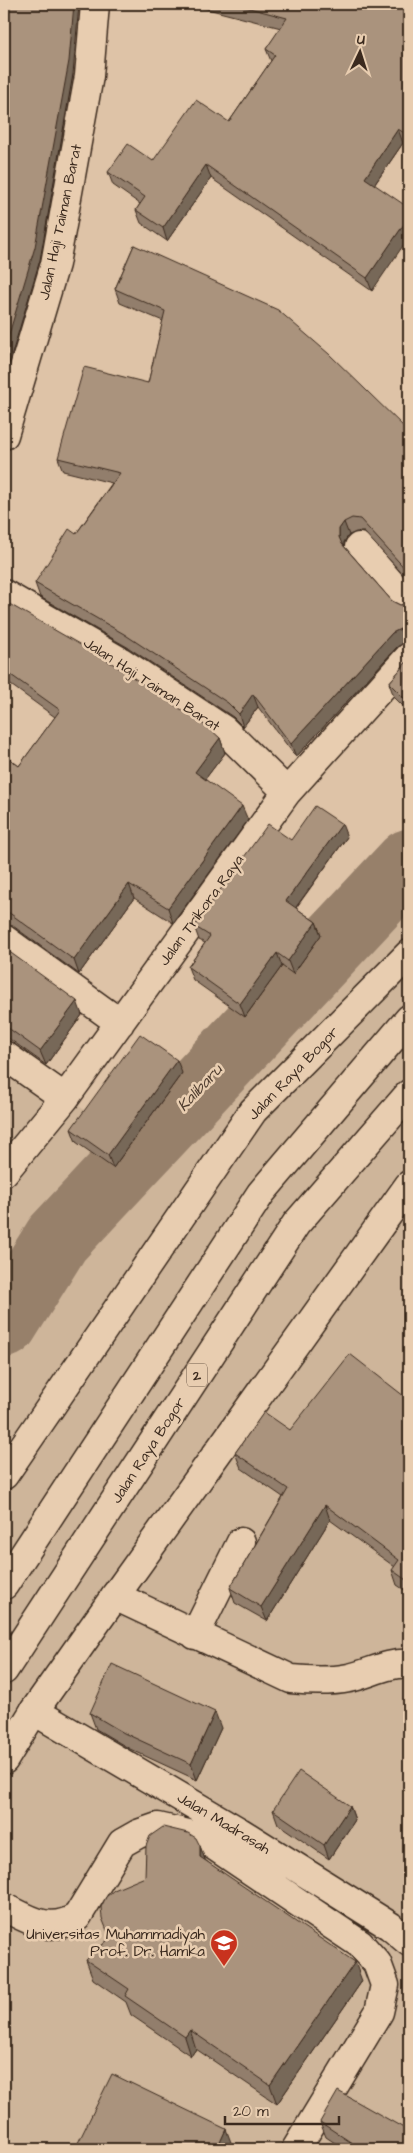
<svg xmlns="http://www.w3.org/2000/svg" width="413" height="2153" viewBox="0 0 413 2153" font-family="'Architects Daughter',sans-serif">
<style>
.built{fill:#ceb59a}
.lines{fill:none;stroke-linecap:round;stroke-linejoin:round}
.river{stroke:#97806b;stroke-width:68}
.minor-casing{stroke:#3b2a1e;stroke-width:31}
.highway-casing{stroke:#3b2a1e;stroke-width:31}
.minor{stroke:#e8cdb0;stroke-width:28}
.highway{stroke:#e8cdb0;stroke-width:28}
.wall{fill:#927e6c;stroke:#3b2a1e}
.shaded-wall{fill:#776758;stroke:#3b2a1e}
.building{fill:#aa937d;stroke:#3b2a1e}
.labels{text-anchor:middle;stroke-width:5;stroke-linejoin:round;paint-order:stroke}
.shield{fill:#e8cdb0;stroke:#6f5b4a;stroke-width:1}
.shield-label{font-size:14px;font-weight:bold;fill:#3b2a1e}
.street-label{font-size:15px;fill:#3b2a1e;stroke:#e8cdb0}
.poi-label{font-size:15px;fill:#3b2a1e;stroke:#e8cdb0;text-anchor:end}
.water-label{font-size:16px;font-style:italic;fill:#4d3b2d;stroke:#e8cdb0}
</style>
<rect width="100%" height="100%" fill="#dec3a7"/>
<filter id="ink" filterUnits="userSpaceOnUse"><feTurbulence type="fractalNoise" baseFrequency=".02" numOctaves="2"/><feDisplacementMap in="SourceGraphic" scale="10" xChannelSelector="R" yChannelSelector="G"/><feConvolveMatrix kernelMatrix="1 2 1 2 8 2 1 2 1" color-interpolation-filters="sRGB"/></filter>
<g filter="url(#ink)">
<path class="built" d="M409 852V2149H4V1055L146 1152Z"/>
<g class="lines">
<path class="river" d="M4 1324 57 1239 409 863"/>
<g class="minor-casing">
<path id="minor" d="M4 435 55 264 89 76 95 4
M359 547 409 604
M4 594 120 661 224 730 287 792
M4 939 120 1023
M4 1055 65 1098
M4 1172 65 1098 287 792 409 657
M115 1596 291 1679C311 1681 329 1682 349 1678 369 1674 388 1662 409 1664
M195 1635 241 1542
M34 1711 240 1832 390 1926 409 1942
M4 1907C30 1920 49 1934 77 1917L122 1843 138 1834 158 1827 201 1837 360 1944 377 1963 385 1985 379 2012 296 2149"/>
</g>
<g class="highway-casing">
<path id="highway" d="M4 1475 253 1111 409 954
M4 1585 261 1193 409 1019
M4 1670 296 1224 409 1094
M4 1760 34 1711 115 1596 409 1185"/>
</g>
<use href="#minor" class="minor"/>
<use href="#highway" class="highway"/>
</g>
<path class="wall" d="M4 4 73 74 40 260 9 364 4 363Z
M188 4H409V147L403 143 375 184 372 291 211 178 167 241 141 223 136 210 140 204 113 185 108 172 153 161 229 122 271 61 266 49 281 28Z
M134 245 405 428 409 424V581L364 532H356L349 535 344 542V546L392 601 400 605 409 604V642H405L397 647 296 757 258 707 243 727 233 717 129 648 40 597 35 583 76 534 112 483 63 471 58 458 148 383 163 321 120 303 115 289Z
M4 601 220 738 225 753 205 779 248 820 173 923 134 898 79 974 13 926 4 924V755L19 766 55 717 4 680Z
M409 659V712L394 697 389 683Z
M347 837 296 908 316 922 321 935 293 974 282 966 245 1017 193 980 188 967 205 943 199 940 194 926 291 840Z
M4 948 82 1015 46 1065 4 1035Z
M182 1073 113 1168 76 1142 71 1129Z
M409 1400V1593L397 1585 392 1570 395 1567 330 1520 267 1621 235 1603 230 1588 283 1497 241 1468 235 1453 290 1430Z
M90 1713 221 1728 197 1780 130 1749 96 1729Z
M350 1806 355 1820 329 1859 278 1824 273 1810Z
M200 1846 205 1860 362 1981 277 2104 196 2049 191 2056 131 2015 126 2002 93 1979 86 1960 109 1939 145 1877Z
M320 2122 409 2149H344L326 2137Z"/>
<path class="shaded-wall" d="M74 4H79L73 74 40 260 9 364 4 351Z
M398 129 403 143 370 191 365 178Z
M206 165 211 178 167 241 163 228Z
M409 217V237L372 291 367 278Z
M344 522 349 535 344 542V551L339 537V529Z
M400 629 405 642 397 647 296 757 291 744 392 633Z
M253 694 258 707 243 727 239 714Z
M220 738 225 753 200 786 195 772Z
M242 806 248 820 173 923 168 908Z
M342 824 347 837 291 914 286 901Z
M129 884 134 898 79 974 74 960Z
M316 922 321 935 293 974 288 961Z
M277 953 282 966 245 1017 240 1004Z
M77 1001 82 1015 46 1065 40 1051Z
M177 1060 182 1073 113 1168 108 1155Z
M325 1505 330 1520 267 1621 261 1607Z
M215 1712 221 1728 197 1780 191 1764Z
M350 1806 355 1820 329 1859 324 1845Z
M200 1846 207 1865 200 1857Z
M355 1962 362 1981 277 2104 270 2085Z
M190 2030 196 2049 191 2056 185 2037Z
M226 2129 232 2145 230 2149H217Z"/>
<path class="building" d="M4 4H74L69 61 35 247 4 351Z
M234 4H409V136L398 129 365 178 409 208V217L367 278 206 165 163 228 136 210 145 197 108 172 128 144 153 161 196 100 229 122 275 55 266 49 287 18Z
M134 245 278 310 329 354 405 428 409 424V573L360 519 352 518 344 522 339 529V537L342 544 392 601 400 605 409 604V629L408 628 400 629 392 633 291 744 253 694 239 714 228 703 124 634 35 583 69 529 76 534 120 473 58 458 84 367 148 383 165 311 115 289Z
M4 601 107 660 209 728 220 738 195 772 242 806 168 908 129 884 74 960 8 912 4 911V755L19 766 60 710 4 670Z
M409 659V703L389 683Z
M315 806 342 824 286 901 316 922 288 961 277 953 240 1004 188 967 210 936 194 926 268 824 291 840Z
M4 948 77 1001 40 1051 4 1025Z
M140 1034 177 1060 108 1155 71 1129Z
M350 1354 409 1400V1582L392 1570 399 1560 325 1505 261 1607 230 1588 288 1489 235 1453 264 1412 290 1430Z
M112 1664 215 1712 191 1764 124 1733 90 1713Z
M299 1771 350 1806 324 1845 273 1810Z
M163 1827 188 1833 196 1838 200 1846V1857L355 1962 270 2085 190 2030 185 2037 125 1996 129 1989 86 1960 110 1938 102 1918 101 1907 106 1897 114 1890 145 1877 146 1846 150 1836Z
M112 2074 226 2129 217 2149H75Z
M338 2091 409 2131V2149H361L320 2122Z"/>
</g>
<defs>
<g id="university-pin" transform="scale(1.4375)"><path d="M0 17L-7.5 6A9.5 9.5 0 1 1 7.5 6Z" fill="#c8321e" stroke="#e8cdb0"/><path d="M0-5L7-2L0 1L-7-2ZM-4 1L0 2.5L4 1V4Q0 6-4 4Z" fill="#fff"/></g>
</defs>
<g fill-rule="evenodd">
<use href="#university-pin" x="224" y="1943"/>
</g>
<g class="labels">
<rect class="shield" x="187" y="1363.5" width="20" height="23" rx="4"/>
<g class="shield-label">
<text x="197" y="1380">2</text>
</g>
<g class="street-label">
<text transform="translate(60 222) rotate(-78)" y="5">Jalan Haji Taiman Barat</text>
<text transform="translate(152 684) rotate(33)" y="5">Jalan Haji Taiman Barat</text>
<text transform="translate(201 910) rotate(-54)" y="5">Jalan Trikora Raya</text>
<text transform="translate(293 1073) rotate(-46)" y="5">Jalan Raya Bogor</text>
<text transform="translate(148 1450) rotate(-57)" y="5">Jalan Raya Bogor</text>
<text transform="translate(224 1823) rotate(31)" y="5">Jalan Madrasah</text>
</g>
<g class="poi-label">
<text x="205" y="1939">Universitas Muhammadiyah<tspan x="205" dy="17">Prof. Dr. Hamka</tspan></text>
</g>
<g class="water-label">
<text transform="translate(199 1087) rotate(-47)" y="6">Kalibaru</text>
</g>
</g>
<rect width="413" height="2153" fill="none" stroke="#e8cdb0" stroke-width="20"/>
<rect x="10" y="10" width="393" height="2133" fill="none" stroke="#3b2a1e" stroke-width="2" filter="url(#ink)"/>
<g transform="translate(360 52) rotate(4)" stroke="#e8cdb0" stroke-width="4" paint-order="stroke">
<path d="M0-4L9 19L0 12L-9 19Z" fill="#3b2a1e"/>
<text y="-8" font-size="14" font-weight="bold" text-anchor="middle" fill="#3b2a1e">U</text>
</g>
<path d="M225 2116v8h114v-8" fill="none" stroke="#3b2a1e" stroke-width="2.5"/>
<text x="233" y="2116" font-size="15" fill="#3b2a1e" stroke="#e8cdb0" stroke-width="4" paint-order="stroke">20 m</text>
</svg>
